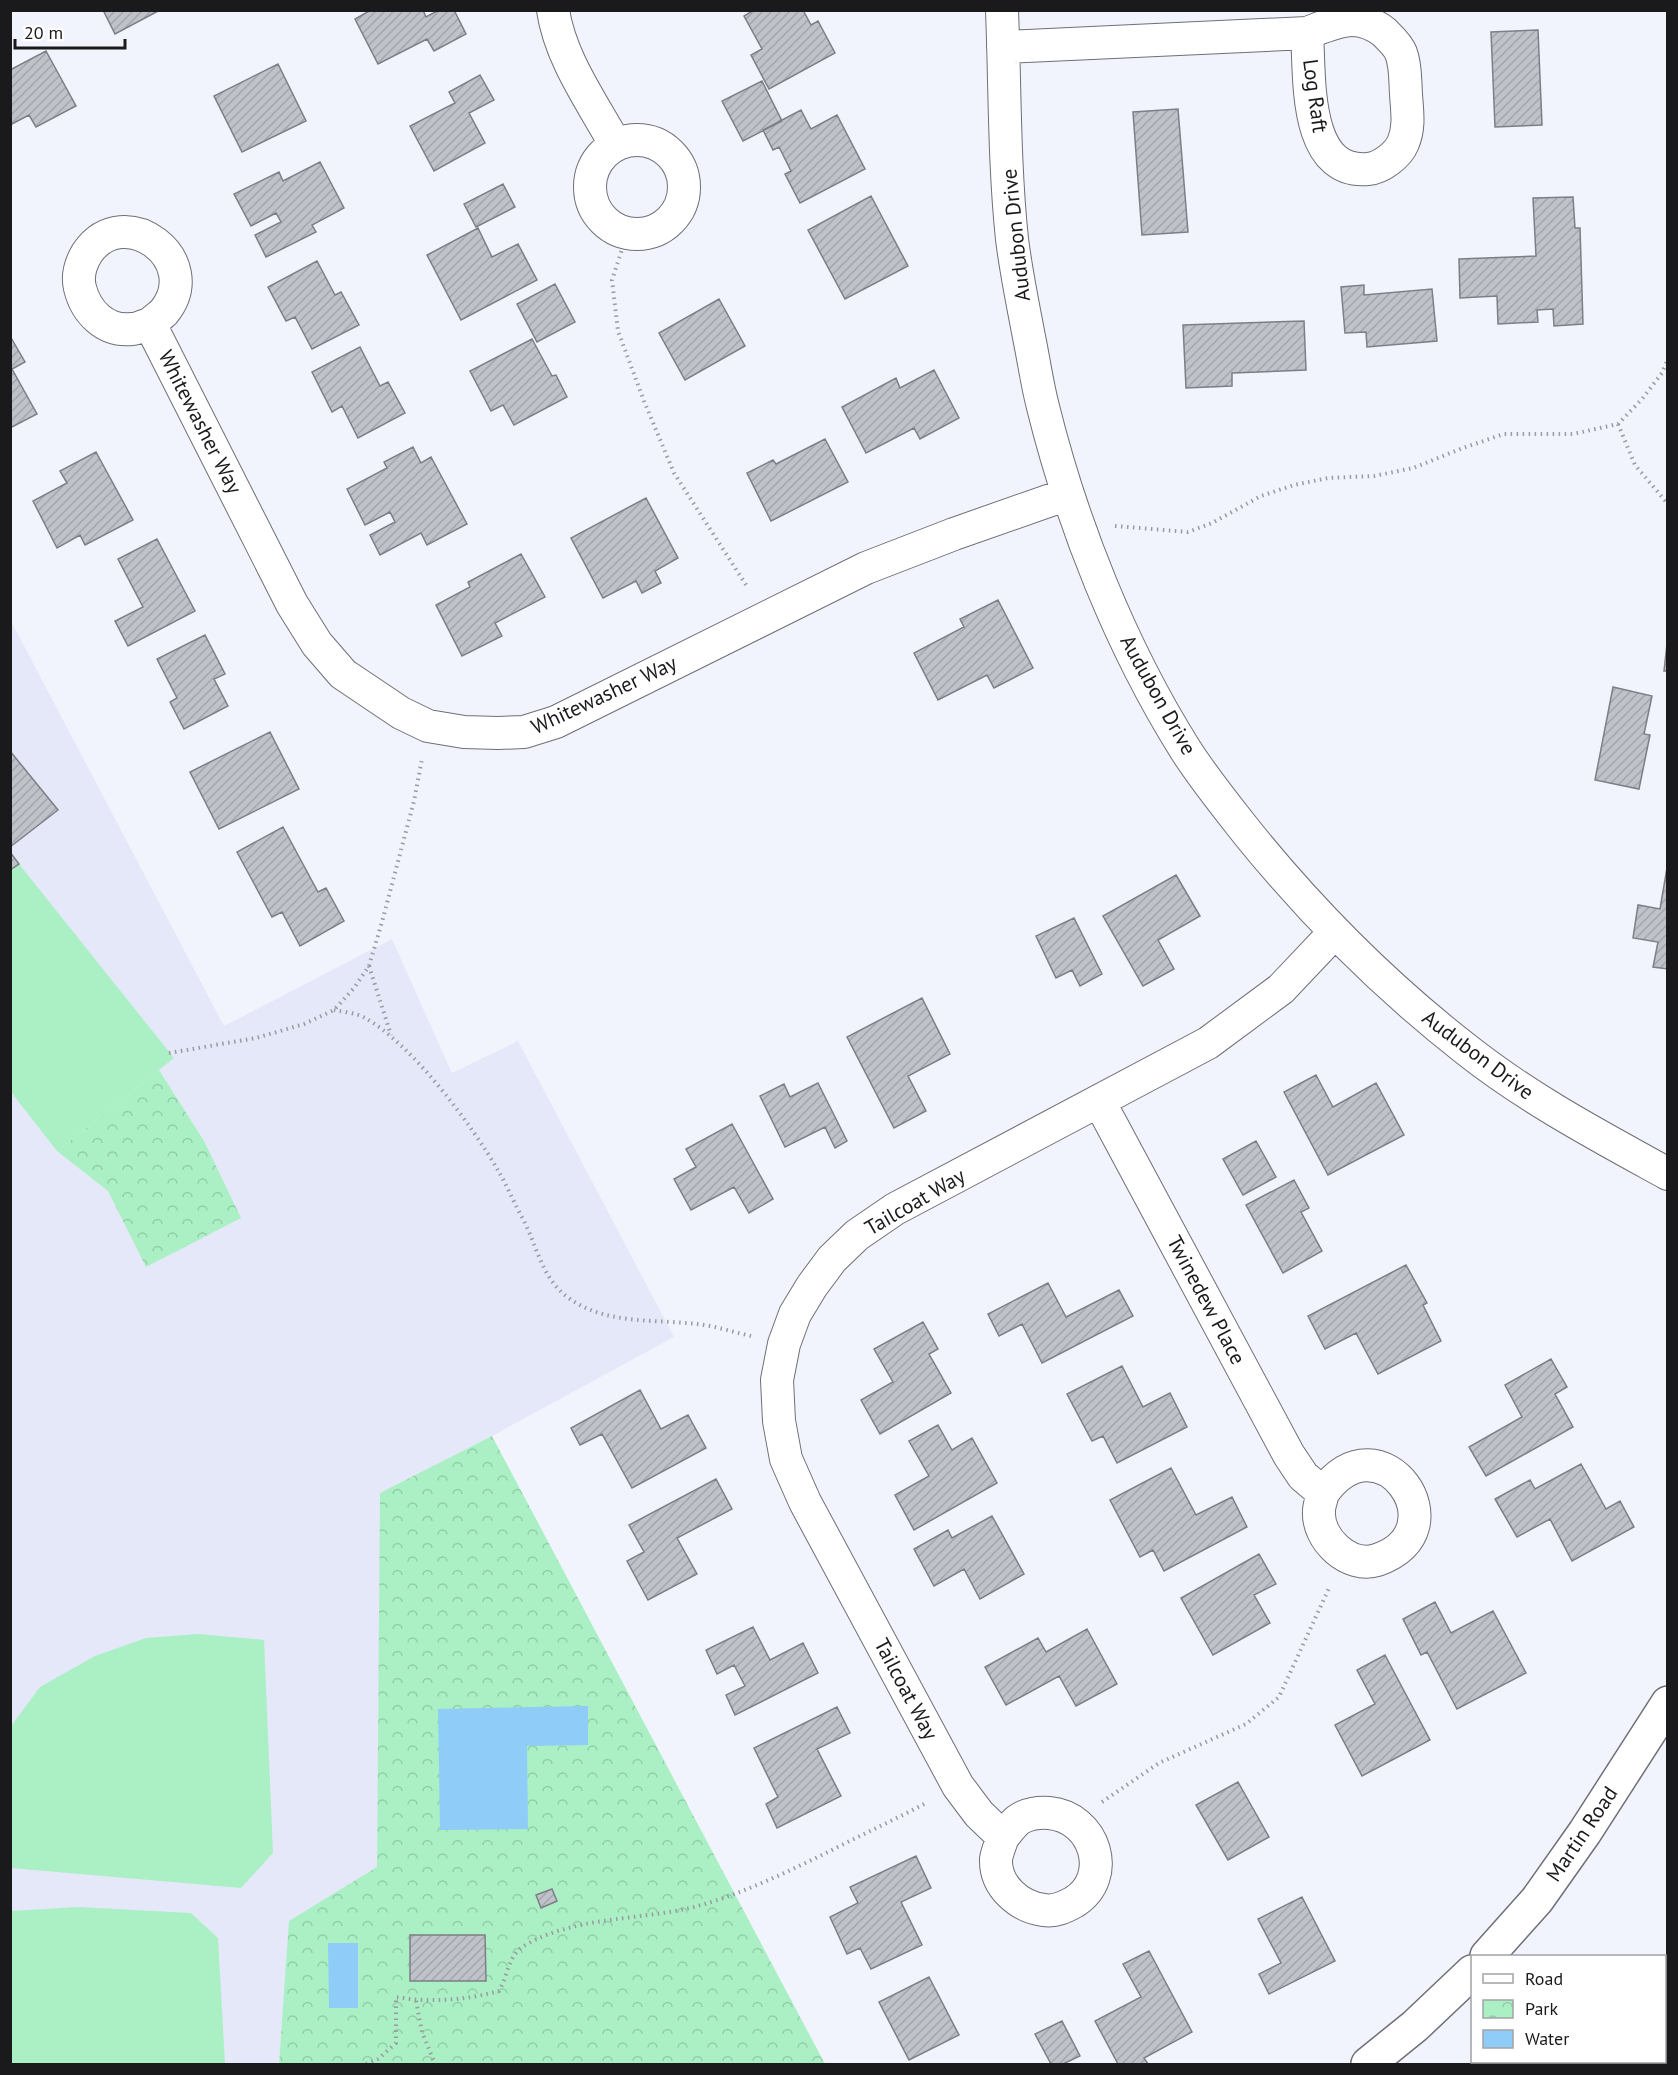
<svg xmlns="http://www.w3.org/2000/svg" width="1678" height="2075" viewBox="0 0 1678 2075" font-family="'PT Sans',sans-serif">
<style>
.built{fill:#e5e8f8}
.park{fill:url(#park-crowns)}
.pitch{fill:#aaf0c4}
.water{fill:#8fccf8}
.building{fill:url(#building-hatch);stroke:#7d7e86;stroke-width:1.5}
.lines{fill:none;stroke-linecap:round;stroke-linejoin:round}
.street-casing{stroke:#6e6f77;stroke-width:34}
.secondary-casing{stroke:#6e6f77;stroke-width:36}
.path{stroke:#9a9ba1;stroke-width:4;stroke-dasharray:1.5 4.5;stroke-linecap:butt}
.street{stroke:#fff;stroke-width:32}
.secondary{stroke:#fff;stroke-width:33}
.labels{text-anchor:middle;stroke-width:6;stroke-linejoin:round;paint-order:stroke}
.street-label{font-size:21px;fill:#1a1a1d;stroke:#fff}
</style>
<defs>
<pattern id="park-crowns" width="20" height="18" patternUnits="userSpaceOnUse" patternTransform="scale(1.5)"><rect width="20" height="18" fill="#aaf0c4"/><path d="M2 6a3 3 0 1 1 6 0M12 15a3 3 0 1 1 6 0" fill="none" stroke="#92cda8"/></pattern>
<pattern id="building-hatch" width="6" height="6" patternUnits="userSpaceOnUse" patternTransform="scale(1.5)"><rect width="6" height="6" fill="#c0c2ca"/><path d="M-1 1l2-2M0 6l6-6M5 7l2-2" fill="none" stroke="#a4a6ad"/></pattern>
</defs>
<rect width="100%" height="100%" fill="#f2f4fd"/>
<path class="built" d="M10 619 224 1026 392 939 452 1073 518 1041 674 1337 492 1436 381 1493 377 1867 290 1921 279 2064H11Z"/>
<path class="park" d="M159 1070 204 1141 241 1218 146 1267 108 1191 57 1151Z
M492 1436 825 2064H279L289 1921 377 1867 380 1493Z"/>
<path class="pitch" d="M19 864 174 1058 57 1151 11 1092 10 870Z
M198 1634 264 1640 273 1853 241 1888 11 1868V1726L40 1687 95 1656 146 1638Z
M78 1907 191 1913 218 1938 225 2064H11V1911Z"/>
<path class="water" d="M588 1706V1745L527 1746 528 1829 440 1830 438 1709Z
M328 1943H358V2008H329Z"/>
<path class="building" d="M103 10H160L115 34Z
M371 10H423L426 17 439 10H454L466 34 434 51 427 39 378 64 355 19Z
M754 10H803L811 25 818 21 835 53 769 89 751 55 762 49 744 16Z
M1538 30 1542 125 1495 127 1491 32Z
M46 51 76 106 36 127 29 115 10 125V70Z
M278 64 306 121 242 152 214 96Z
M480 75 494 100 469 113 485 143 434 171 410 126 455 103 449 92Z
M762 81 782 121 743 141 722 101Z
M1178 109 1188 232 1142 235 1133 112Z
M801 110 811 129 837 115 865 169 800 203 785 174 791 171 779 147 773 150 763 130Z
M320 162 344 208 312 225 316 232 266 257 255 235 281 222 276 213 251 226 234 194 279 172 283 181Z
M503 184 515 207 476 227 464 204Z
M871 196 908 266 845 299 808 230Z
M1573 197 1575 228H1580L1583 324 1554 326 1553 309 1537 310 1538 322 1498 324 1497 296 1460 298 1459 259 1536 256 1533 198Z
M478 228 492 257 518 244 537 280 461 320 427 255Z
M317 261 335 295 341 292 359 325 312 349 295 317 286 321 268 287Z
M555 284 575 322 537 342 517 304Z
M1364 285V295L1432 289 1437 341 1367 347 1366 332 1345 333 1341 287Z
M719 299 745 346 685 380 659 333Z
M1304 321 1306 370 1232 373V386L1186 388 1183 325Z
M10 336 25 362 12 369 37 414 10 428Z
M532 339 552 376 556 375 567 397 514 425 503 405 491 411 470 371Z
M360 347 380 386 388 382 405 413 358 438 342 406 332 412 312 372Z
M934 370 959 418 920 439 914 428 866 453 842 407 896 378 900 388Z
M825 439 848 482 771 521 747 473 773 460 776 464Z
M413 447 421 463 431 457 467 524 427 545 421 533 380 555 370 535 395 522 390 512 365 525 347 489 387 468 384 462Z
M96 452 133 520 85 545 80 535 57 548 33 501 67 483 60 471Z
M646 498 678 558 655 571 661 583 642 593 636 581 603 598 571 538Z
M157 539 195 611 128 646 115 621 143 607 118 559Z
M521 554 545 597 495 623 502 636 462 656 436 605 470 587 468 582Z
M998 600 1033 668 994 688 987 675 938 700 914 653 964 627 960 619Z
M205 635 225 674 214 679 228 706 184 729 170 702 177 698 157 659Z
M1668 635V671H1664Z
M1613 687 1652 696 1644 734 1650 735 1639 789 1595 780Z
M270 732 299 789 219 829 190 772Z
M10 751 58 810 10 847Z
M283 827 318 892 326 888 344 921 300 946 282 912 272 917 237 852Z
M10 852 19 864 10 870Z
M1668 862V969L1653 967 1658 942 1633 938 1638 905 1660 909Z
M1176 875 1200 916 1158 940 1174 969 1143 986 1103 916Z
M1074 918 1102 974 1080 986 1072 970 1056 978 1036 936Z
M922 998 950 1054 908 1076 926 1111 894 1128 847 1037Z
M1316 1075 1333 1107 1376 1083 1404 1135 1328 1175 1284 1092Z
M818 1083 847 1141 835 1148 825 1127 785 1147 760 1096 784 1084 790 1097Z
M732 1124 773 1199 749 1213 734 1187 691 1210 674 1179 696 1167 686 1149Z
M1256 1141 1276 1177 1243 1195 1223 1159Z
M1294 1180 1309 1208 1301 1212 1322 1251 1283 1273 1246 1205Z
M1406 1265 1427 1303 1423 1305 1441 1341 1378 1374 1356 1333 1325 1349 1308 1316Z
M1048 1283 1066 1317 1119 1290 1133 1316 1042 1363 1022 1324 999 1336 988 1314Z
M923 1322 938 1349 929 1354 951 1393 880 1434 861 1400 893 1382 874 1349Z
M1551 1359 1567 1387 1555 1394 1573 1427 1486 1476 1469 1447 1522 1417 1505 1385Z
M1122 1366 1143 1407 1170 1393 1187 1427 1117 1463 1103 1436 1092 1441 1067 1394Z
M640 1390 661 1429 688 1415 706 1448 632 1488 602 1434 580 1445 571 1428Z
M938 1425 952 1450 972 1438 997 1483 914 1530 895 1495 929 1476 909 1441Z
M1581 1464 1606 1509 1620 1501 1634 1527 1572 1561 1550 1519 1517 1537 1495 1499 1530 1480 1535 1489Z
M1171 1468 1196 1515 1232 1497 1247 1527 1164 1571 1153 1550 1140 1557 1110 1500Z
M716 1479 732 1509 677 1538 697 1574 648 1600 627 1561 644 1552 629 1525Z
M992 1516 1024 1574 980 1599 964 1569 934 1586 914 1549 948 1530 952 1538Z
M1259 1554 1276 1584 1254 1595 1270 1623 1213 1655 1181 1598Z
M1435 1602 1451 1633 1493 1611 1526 1673 1457 1709 1427 1652 1421 1655 1403 1619Z
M753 1627 770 1660 803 1643 818 1673 735 1715 726 1695 745 1686 734 1665 717 1674 706 1650Z
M1087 1629 1117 1684 1076 1706 1059 1676 1006 1705 985 1667 1038 1638 1046 1652Z
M1385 1655 1430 1740 1362 1776 1335 1725 1375 1704 1357 1670Z
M837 1707 850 1733 817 1749 841 1796 777 1828 766 1804 778 1797 754 1748Z
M1238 1782 1269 1837 1228 1860 1196 1805Z
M916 1856 931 1888 901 1902 922 1945 871 1969 860 1948 847 1954 830 1917 858 1903 850 1887Z
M552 1889 557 1901 541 1908 536 1895Z
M1302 1897 1335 1961 1269 1994 1259 1974 1281 1963 1258 1919Z
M410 1935H485L486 1981H410Z
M1149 1951 1192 2032 1144 2058 1148 2064H1118L1095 2021 1141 1997 1123 1964Z
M929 1977 959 2035 909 2060 879 2002Z
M1062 2021 1080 2056 1063 2064H1051L1035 2034Z"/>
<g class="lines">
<g class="street-casing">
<path id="street" d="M553 10C560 58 592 102 615 144
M1002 10C1005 86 1004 163 1012 239 1016 272 1023 305 1029 337 1034 361 1037 384 1043 407 1072 524 1121 647 1185 749 1204 779 1227 807 1249 835 1314 915 1386 987 1467 1050 1529 1099 1599 1136 1668 1174
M1003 47 1307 33C1336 22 1356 11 1384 32 1390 38 1398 45 1401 53 1406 66 1405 80 1406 94 1407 111 1410 127 1403 143 1398 155 1381 168 1368 169 1303 175 1310 76 1307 33
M590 187a47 47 0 1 1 94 0a47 47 0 1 1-94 0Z
M150 324C144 325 138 329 132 329 105 332 86 312 80 288 77 276 81 263 87 253 124 199 206 260 164 312 160 316 154 320 150 324L292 604 317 644 343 674 401 713 428 726 464 732 498 733 524 732 556 722 866 568 954 534 1068 494
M1099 1101 1289 1455 1303 1476 1323 1493C1322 1498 1319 1505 1319 1511 1317 1539 1349 1569 1377 1560 1464 1531 1380 1412 1323 1493
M1003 1837C1008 1831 1013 1824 1018 1820 1026 1814 1039 1812 1049 1813 1095 1817 1114 1877 1074 1902 1065 1907 1055 1912 1044 1910 1019 1907 995 1886 996 1859 997 1852 1001 1843 1003 1837L979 1814 958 1786 805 1502 786 1459 779 1421 777 1380 784 1344 795 1314 812 1286 832 1259 857 1235 895 1209 1208 1043 1281 989 1334 933"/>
</g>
<g class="secondary-casing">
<path id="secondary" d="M1487 1956 1537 1900 1585 1832 1668 1703
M1368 2064 1415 2026 1472 1972"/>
</g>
<path class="path" d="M627 234 612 280 618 331 644 401 674 473 748 588
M1618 424 1635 465 1668 504
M1115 526 1188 532 1212 523 1261 496 1294 485 1328 478 1374 476 1413 468 1463 448 1504 434H1573L1618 424 1642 399 1662 373 1668 359
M369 966 391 1035
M334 1010C344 1012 357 1013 365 1018 412 1044 472 1125 499 1172 508 1188 515 1205 524 1221 537 1247 542 1277 566 1296 603 1325 653 1319 697 1324 715 1326 733 1332 751 1336
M169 1053 256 1038 304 1024 334 1010 354 988 369 966 382 922 414 801 422 759
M1102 1802 1159 1763 1246 1724 1279 1697 1330 1586
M416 2001 422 2032 435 2064
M366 2064 378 2059 396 2043V1997C429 2003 467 2000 499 1991 510 1971 507 1954 529 1943 578 1917 637 1920 690 1908 738 1896 785 1873 830 1851 863 1834 896 1819 928 1802"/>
<use href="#street" class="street"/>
<use href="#secondary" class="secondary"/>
</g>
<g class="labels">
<g class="street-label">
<text transform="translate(1315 96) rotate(82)" y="7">Log Raft</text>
<text transform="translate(1016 235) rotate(-96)" y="7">Audubon Drive</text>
<text transform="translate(200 422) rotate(63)" y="7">Whitewasher Way</text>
<text transform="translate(604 695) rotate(-25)" y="7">Whitewasher Way</text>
<text transform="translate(1158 695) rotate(61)" y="7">Audubon Drive</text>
<text transform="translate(1478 1055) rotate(37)" y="7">Audubon Drive</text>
<text transform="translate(915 1202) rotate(-30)" y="7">Tailcoat Way</text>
<text transform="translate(1206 1300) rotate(62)" y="7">Twinedew Place</text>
<text transform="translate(906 1689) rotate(62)" y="7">Tailcoat Way</text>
<text transform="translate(1582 1834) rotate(-56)" y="7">Martin Road</text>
</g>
</g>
<rect width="1678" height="2075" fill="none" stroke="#1a1a1d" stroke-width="24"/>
<rect x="1471" y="1955" width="195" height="108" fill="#ffffff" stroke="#a3a3a5" stroke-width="1.5"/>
<rect x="1483" y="1974" width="30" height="9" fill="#ffffff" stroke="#a3a3a5" stroke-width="1.5"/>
<text x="1525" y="1985" font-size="18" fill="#1a1a1d">Road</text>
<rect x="1483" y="2000" width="30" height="18" fill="url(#park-crowns)" stroke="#a3a3a5" stroke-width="1.5"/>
<text x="1525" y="2015" font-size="18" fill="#1a1a1d">Park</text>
<rect x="1483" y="2030" width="30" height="18" fill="#8fccf8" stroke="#a3a3a5" stroke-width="1.5"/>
<text x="1525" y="2045" font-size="18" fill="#1a1a1d">Water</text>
<path d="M15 39v9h110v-9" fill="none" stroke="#1a1a1d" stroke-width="3"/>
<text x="24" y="39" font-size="18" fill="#1a1a1d" stroke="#ffffff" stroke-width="4.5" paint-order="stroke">20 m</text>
</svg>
